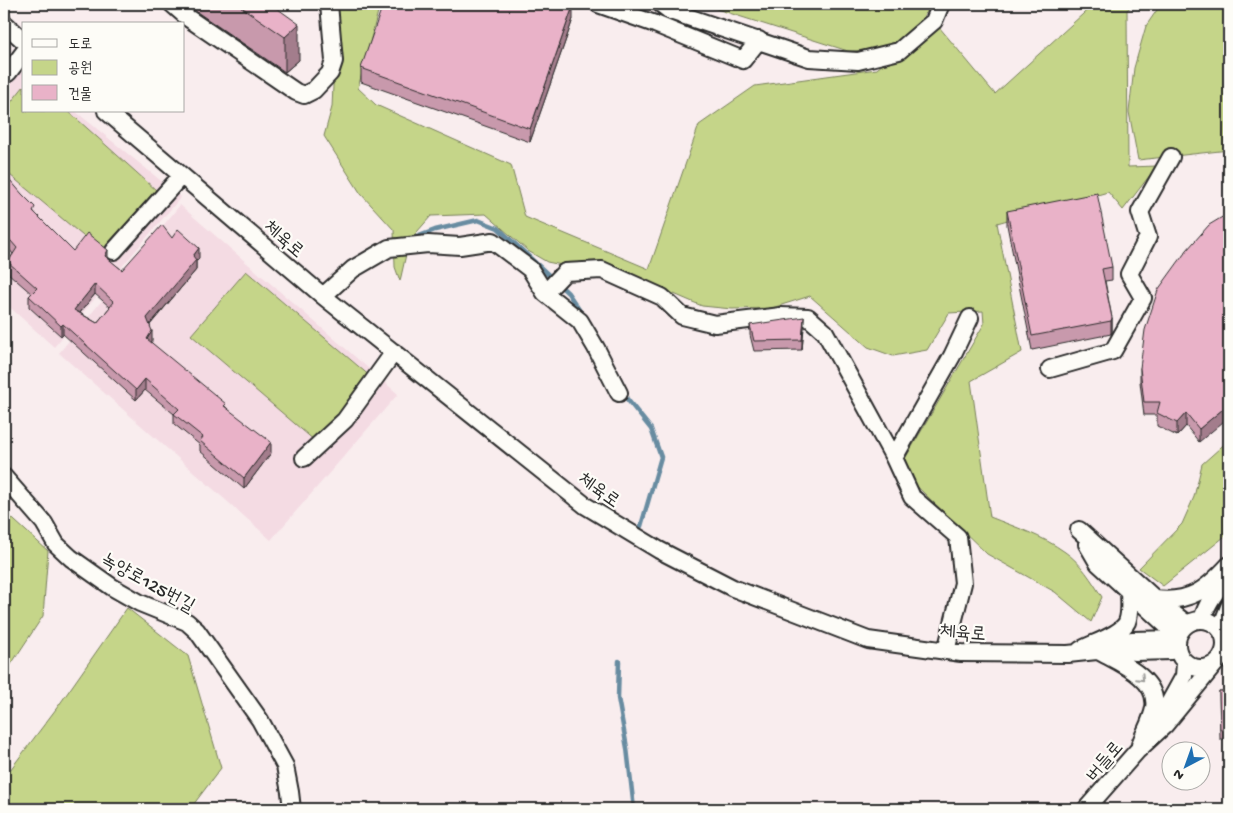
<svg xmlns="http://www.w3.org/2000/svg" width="1233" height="813" viewBox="0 0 1233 813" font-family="'Gochi Hand','Poor Story',sans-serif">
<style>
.built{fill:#f4dbe3}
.green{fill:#c5d589;stroke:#78805a}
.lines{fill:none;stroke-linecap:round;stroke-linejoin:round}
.stream{stroke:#688ca1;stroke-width:4.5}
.minor-casing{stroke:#2b2b2b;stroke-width:20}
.minor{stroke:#fdfcf7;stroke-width:16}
.wall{fill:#c899ac;stroke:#2b2b2b;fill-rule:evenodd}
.shaded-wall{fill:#a37d8c;stroke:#2b2b2b}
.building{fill:#e9b2c8;stroke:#2b2b2b;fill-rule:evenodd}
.oneway{stroke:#9e9e9b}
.labels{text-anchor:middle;stroke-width:4.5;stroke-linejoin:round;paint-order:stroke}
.street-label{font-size:19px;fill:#2b2b2b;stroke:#fdfcf7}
</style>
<rect width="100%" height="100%" fill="#f9edee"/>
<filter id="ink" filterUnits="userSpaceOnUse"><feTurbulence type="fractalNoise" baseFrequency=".02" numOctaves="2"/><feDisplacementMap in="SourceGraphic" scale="10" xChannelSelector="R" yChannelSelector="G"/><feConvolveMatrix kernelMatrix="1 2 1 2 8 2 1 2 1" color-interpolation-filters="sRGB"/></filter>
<g filter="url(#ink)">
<path class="built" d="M4 54 24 70V111H75L181 197 54 347 4 302Z
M180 205 398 394 271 540 59 353Z"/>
<path class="green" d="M337 4H380L358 88 376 105 511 165 525 217 649 269 699 125 755 86 877 69 934 21 995 94 1094 4H1134L1127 10 1128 167 1157 166 1123 210 1108 192 997 223 1022 352 971 381 990 517C1015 527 1043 536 1065 552 1081 563 1092 581 1102 597L1091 622 1055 592 987 554 899 469 984 324 983 311 949 313 927 350 893 356 868 347 810 296 772 308 732 309 702 306 646 282 547 262 528 251 486 214 431 216 409 241 400 281 395 267 394 230 361 194 324 136 332 107Z
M701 4H932L913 32 890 49 848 51Z
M1161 4H1229V150L1138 160 1129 112 1134 68 1146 26Z
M24 86V111H68L156 190 101 251 4 170V111Z
M246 271 371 377 315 441 191 335Z
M1229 440V533L1163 586 1139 568 1182 524 1194 497 1202 464Z
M4 511 48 551 43 616 4 675Z
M127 608 188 656 221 768 190 809H4V778L59 705Z"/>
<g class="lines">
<path class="stream" d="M411 239 435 230 478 220 498 228 568 293 582 314
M623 394 651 429 661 457 641 526
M619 661 618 698 627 748 634 809"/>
<g class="minor-casing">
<path id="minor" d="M172 4 188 18 296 92 304 95 314 90 330 73 334 61 329 4
M598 4 655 24 743 60 759 40
M661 4 670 11 809 58 858 61 899 51 934 21 941 4
M4 23 24 41
M8 73 24 52
M106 111 323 296 586 506 659 550 733 588 868 640 961 653 1068 654 1116 649 1132 640 1177 639
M114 251 181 176
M545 293 565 272 602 270 662 297 682 316 715 324 781 316 808 317 825 332 894 458
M323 296 353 269 389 248 428 244 460 246 493 241 530 269 545 293 580 321 596 348 619 393
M1050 369 1113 351 1143 298 1129 274 1148 237 1140 212 1171 157
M304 458 345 420 394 352
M4 477 44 523 56 544 71 558 112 587 140 603 187 622 197 631 260 720 285 766 290 792 292 809
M1079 530 1155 599C1190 603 1206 590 1229 565
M1087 544 1098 563 1167 626 1178 635
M1155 599 1187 624
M1202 620C1206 604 1216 591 1226 579
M1177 644a24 24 0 1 1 48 0a24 24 0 1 1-48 0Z
M1224 637 1225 617 1229 607
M1116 649 1135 652 1171 651
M1080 650C1093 643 1121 635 1127 622 1131 612 1129 600 1129 590
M946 651 963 583 958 537 912 497 894 458 952 356 970 318
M1100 652C1120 663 1159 679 1154 708 1152 720 1144 733 1140 745
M1158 723 1184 676 1185 663
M1086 809 1137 751 1165 725 1215 664"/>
</g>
<use href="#minor" class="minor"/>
</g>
<path class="wall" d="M188 4H271L299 60 285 72 197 12Z
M573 19 530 142 361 82V68Z
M4 173 35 213 73 251 108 259 122 270 172 238 199 258 196 261V270L150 325 152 341 151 343 226 407 271 453 244 489 200 451V445L174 424V414L145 390 136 400 63 334 61 336 29 307V296L32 294 8 273V262L13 254 4 243ZM95 294 110 307 97 323 80 313Z
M1007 211 1112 267V280L1105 281 1112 318V332L1111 334 1032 350 1007 225Z
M1229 213 1199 442 1186 426 1177 436 1157 426V415H1144L1140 382V368Z
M750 325 804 327 802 350 754 351 750 335Z
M1219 691H1229V739H1220Z"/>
<path class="shaded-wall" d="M573 6V19L530 142V129Z
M299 24V60L285 72V37Z
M6 73V83L4 85V75Z
M199 248V258L196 261V270L147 328V318Z
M108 250V261L105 256Z
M95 284V294L74 320V310Z
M804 317V327L802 350V340Z
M1112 318V332L1111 334V321Z
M63 324V334L61 336V326Z
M152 331V341L147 350V339Z
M145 379V390L136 400V390Z
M1229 404V417L1199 442V429Z
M1186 413V426L1177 436V423Z
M271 442V453L244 489V478Z"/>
<path class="building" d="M237 4H271L299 24 285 37Z
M383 4H567L573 6 530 129 361 68Z
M4 173 22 194 35 207 33 211 73 251 87 233 108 250 105 256 122 270 162 225 172 238 178 229 199 248 193 256 196 260 147 318 152 331 147 339 226 404 224 406 271 442 244 478 200 441 203 437 174 414 179 409 145 379 136 390 63 324 61 326 29 296 37 288 8 262 17 248 4 233ZM95 284 114 302 97 323 74 310Z
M1097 193 1112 267 1102 269 1112 318 1111 321 1032 336 1007 211Z
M1229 213V404L1199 429 1186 413 1177 423 1157 413 1160 402H1144L1140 368 1145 330 1158 290 1187 250 1209 225Z
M804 317 802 340 754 341 750 325Z
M1219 691H1229V729H1220Z"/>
<defs><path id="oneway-chevron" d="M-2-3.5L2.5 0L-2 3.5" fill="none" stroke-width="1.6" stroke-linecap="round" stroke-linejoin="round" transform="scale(1.25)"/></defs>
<use class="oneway" href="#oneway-chevron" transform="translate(1141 678) rotate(46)"/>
</g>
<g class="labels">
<g class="street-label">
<text transform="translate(285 238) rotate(40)" y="7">체육로</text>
<text transform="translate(600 489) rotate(35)" y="7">체육로</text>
<text transform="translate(149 581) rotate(29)" y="7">녹양로125번길</text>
<text transform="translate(963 631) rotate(4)" y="7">체육로</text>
<text transform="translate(1103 760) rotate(-49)" y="7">버들로</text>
</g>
</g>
<rect width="1233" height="813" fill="none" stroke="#fdfcf7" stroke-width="20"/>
<rect x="10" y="10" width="1213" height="793" fill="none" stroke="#2b2b2b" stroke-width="2" filter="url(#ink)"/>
<rect x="22" y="22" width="162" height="90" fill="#fdfcf7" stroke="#a9a8a5"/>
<rect x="32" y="39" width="25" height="8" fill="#fdfcf7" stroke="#a9a8a5"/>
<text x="68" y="48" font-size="15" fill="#2b2b2b">도로</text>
<rect x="32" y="60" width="25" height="15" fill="#c5d589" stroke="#a9a8a5"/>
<text x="68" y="72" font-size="15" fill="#2b2b2b">공원</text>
<rect x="32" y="85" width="25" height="15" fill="#e9b2c8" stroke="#a9a8a5"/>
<text x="68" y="98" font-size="15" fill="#2b2b2b">건물</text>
<g transform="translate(1186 766) rotate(221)"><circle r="24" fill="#fdfcf7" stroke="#a9a8a5"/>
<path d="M0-4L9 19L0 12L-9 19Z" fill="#1f6fb2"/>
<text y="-8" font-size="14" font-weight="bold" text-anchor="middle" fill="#2b2b2b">N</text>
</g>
</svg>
